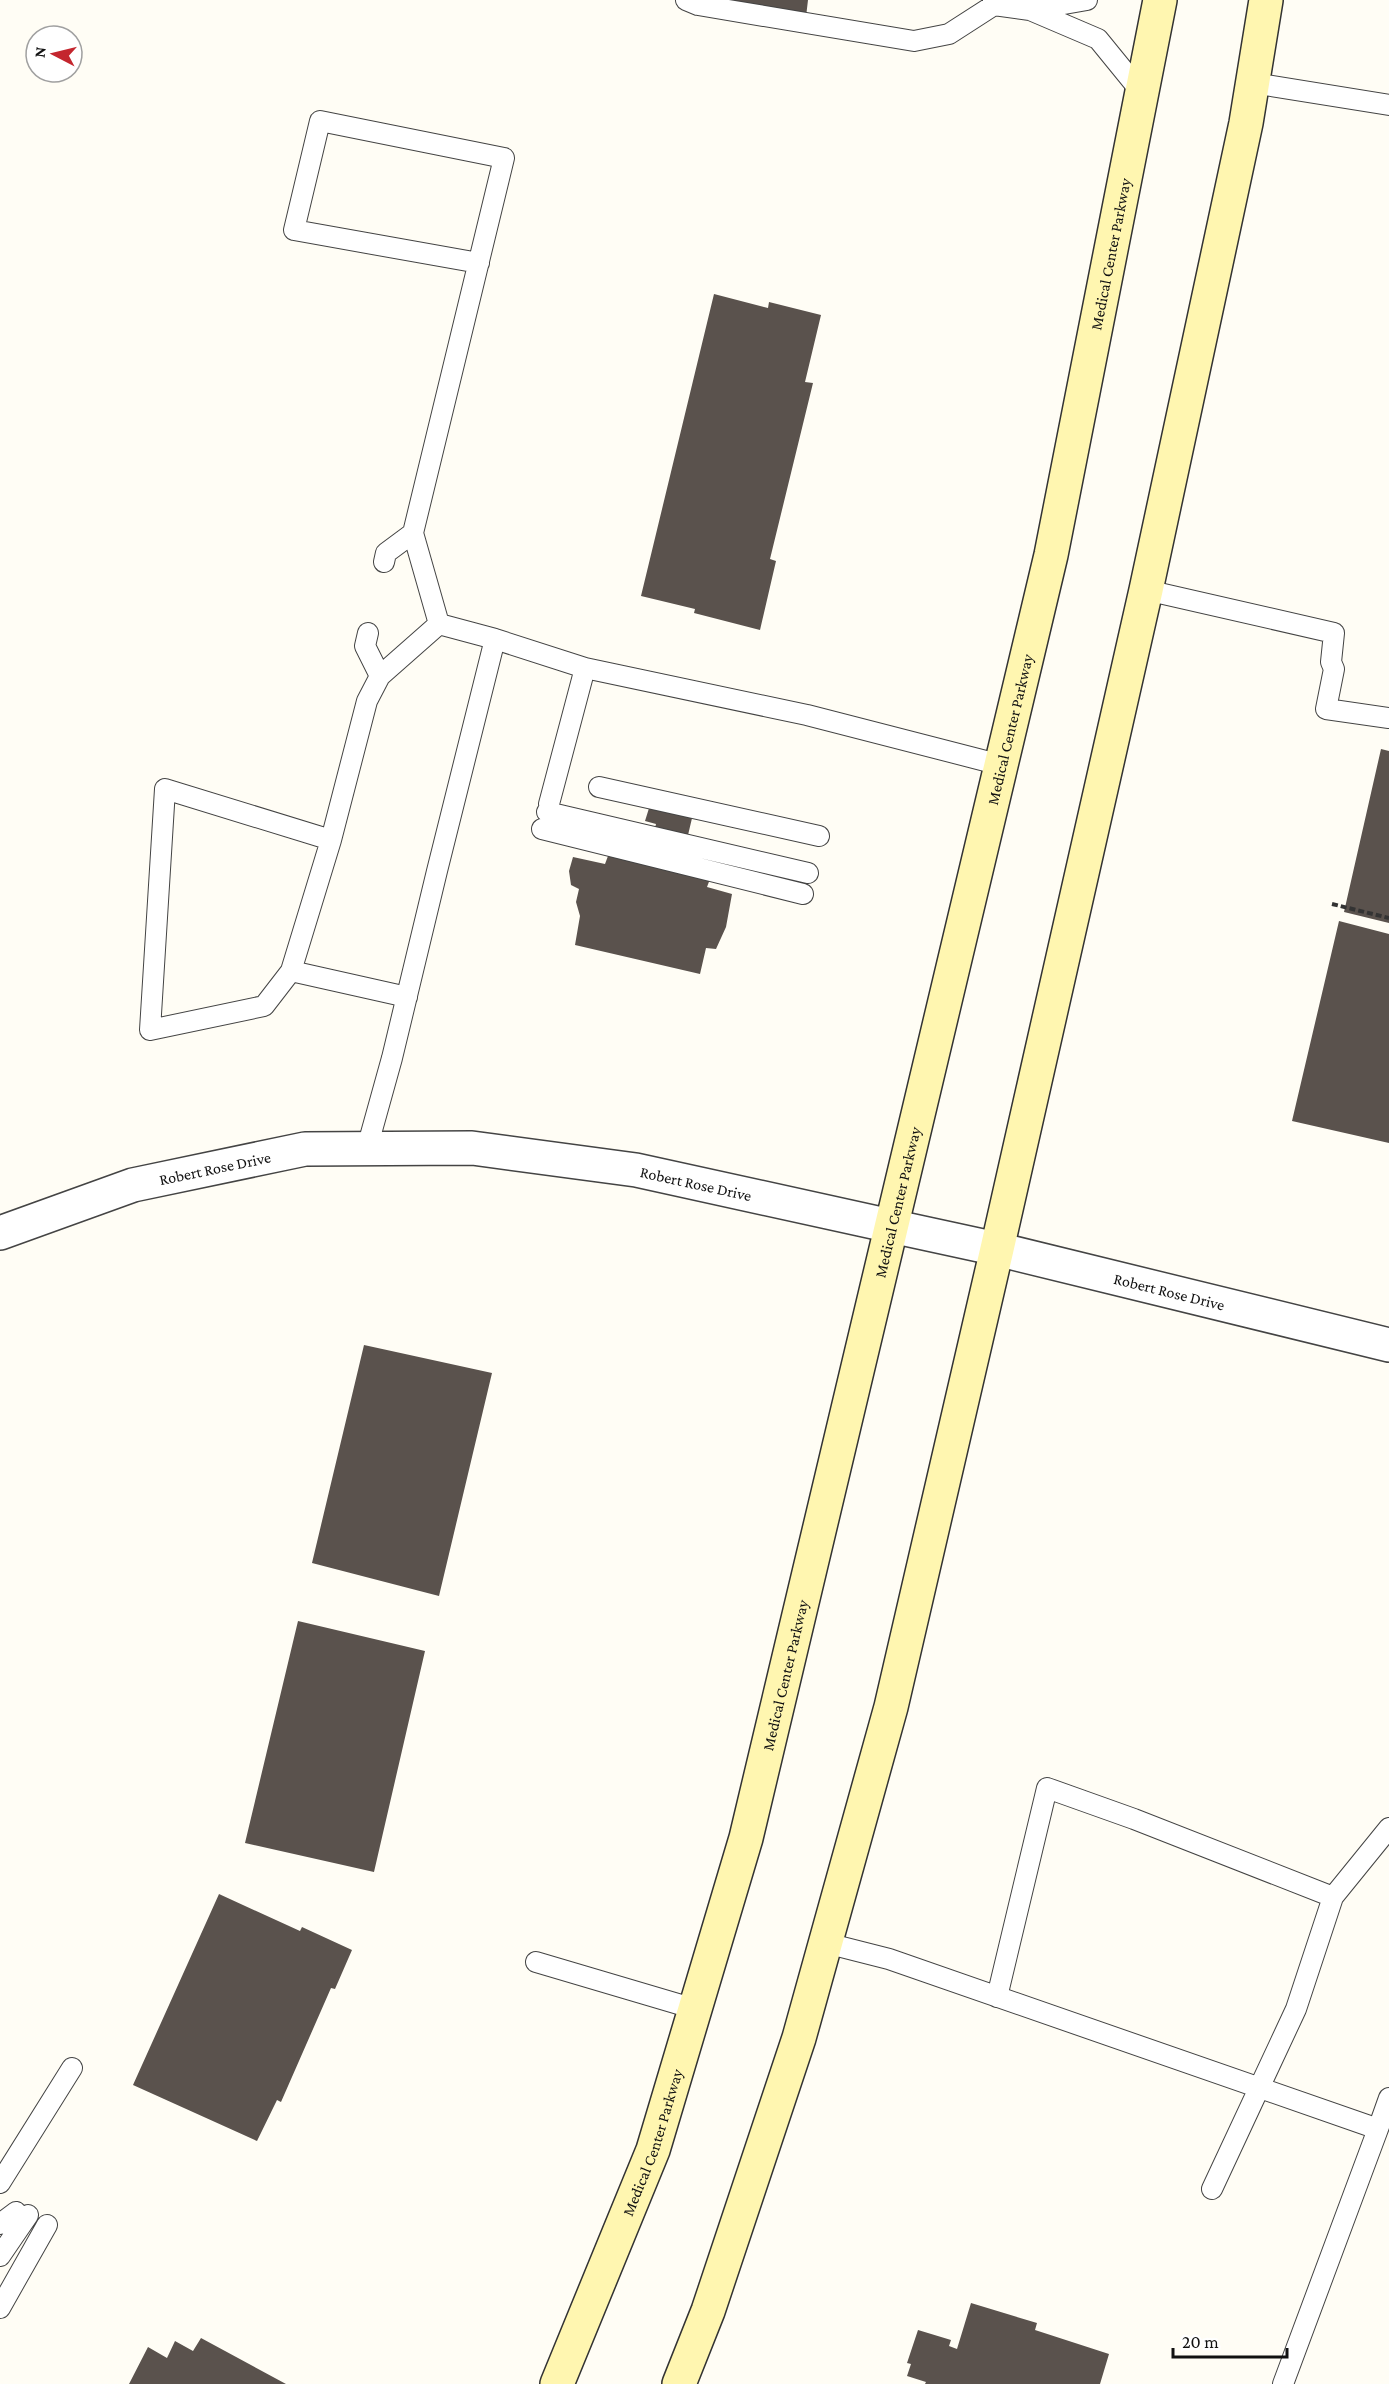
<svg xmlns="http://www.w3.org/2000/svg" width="1389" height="2384" viewBox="0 0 1389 2384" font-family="'Crimson Pro',serif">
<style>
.building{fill:#5a524d}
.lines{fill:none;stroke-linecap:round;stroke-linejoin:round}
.service-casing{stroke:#444;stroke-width:22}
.minor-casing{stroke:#444;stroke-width:36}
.tertiary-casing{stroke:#444;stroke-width:36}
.secondary-casing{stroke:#333;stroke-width:36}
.path{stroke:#333;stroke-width:4;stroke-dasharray:6 3;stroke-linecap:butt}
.service{stroke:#fff;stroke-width:20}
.minor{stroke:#fff;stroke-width:33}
.tertiary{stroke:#fff;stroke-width:33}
.secondary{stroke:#fff6b0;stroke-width:33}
.labels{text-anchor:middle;stroke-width:6;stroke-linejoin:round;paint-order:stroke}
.street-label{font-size:16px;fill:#111;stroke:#fff}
</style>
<rect width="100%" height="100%" fill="#fffdf5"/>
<path class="building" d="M726 0H808L806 17Z
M714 294 768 308 769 302 821 315 805 382 813 383 770 559 776 561 760 630 694 613 695 609 641 596Z
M1381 749 1389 751V923L1344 912Z
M650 805 693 814 679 873 710 879 707 887 732 894 726 927 716 949 706 948 700 974 575 945 580 916 576 902 579 889 571 885 569 871 573 857 605 864 608 856 646 864 656 824 645 821Z
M1339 921 1389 934V1143L1292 1121Z
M364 1345 492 1373 439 1596 312 1563Z
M298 1621 425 1651 374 1872 245 1843Z
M219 1894 300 1931 302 1927 352 1950 335 1989 331 1988 281 2102 277 2100 257 2141 133 2085Z
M971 2303 1037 2323 1035 2330 1109 2354 1100 2384H925L926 2382 907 2376 911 2364 907 2363 918 2330 951 2340 949 2346 957 2349Z
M201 2338 286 2384H129L148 2347 167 2358 175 2341 193 2351Z"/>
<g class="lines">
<g class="service-casing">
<path id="service" d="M686 0 698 5 914 41 949 34 994 5
M993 0 994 5 1030 10 1098 39 1142 93
M1030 10 1087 0
M1253 83 1389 105
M384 562 386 553 413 533
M1146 590 1334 633 1331 662 1334 669 1326 709 1389 718
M439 624 495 639 585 668 549 804
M368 633 365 646 380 676
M585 668 807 715 1001 765
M599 787 819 836
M547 812 808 873
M542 829 803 894
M331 840 367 701 380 676 439 624 413 533 504 158 320 121 294 230 479 263
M291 971 331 840 165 789 150 1030 264 1006 291 971 407 997
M367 1148 392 1058 437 871 495 639
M826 1943 889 1959 1378 2129 1389 2098
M536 1962 695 2009
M997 1997 1047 1788 1134 1819 1333 1897
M0 2183 72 2068
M1212 2189 1296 2009 1333 1897 1389 1828
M0 2224 16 2212
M0 2256 28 2215
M0 2308 47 2225
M1283 2384 1378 2129"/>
</g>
<g class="minor-casing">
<g id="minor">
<path id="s1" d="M0 1233 133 1185 305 1149 472 1148 636 1170 891 1226"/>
</g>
</g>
<g class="tertiary-casing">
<g id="tertiary">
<path id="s2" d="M891 1226 997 1249 1389 1345"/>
</g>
</g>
<g class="secondary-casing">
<g id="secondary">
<path id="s3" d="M557 2384 653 2150 746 1838 1051 555 1160 0"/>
<path d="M679 2384 708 2311 799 2038 891 1707 997 1249 1146 590 1246 123 1266 0"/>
</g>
</g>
<path class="path" d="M1332 904 1389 918"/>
<use href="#service" class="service"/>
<use href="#minor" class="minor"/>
<use href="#tertiary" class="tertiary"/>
<use href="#secondary" class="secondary"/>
</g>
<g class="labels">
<g class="street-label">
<text dy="6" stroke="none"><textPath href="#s3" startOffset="2204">Medical Center Parkway</textPath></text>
<text dy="6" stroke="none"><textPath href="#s3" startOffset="1718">Medical Center Parkway</textPath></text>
<text dy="6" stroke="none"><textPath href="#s1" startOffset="225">Robert Rose Drive</textPath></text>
<text dy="6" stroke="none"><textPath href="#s1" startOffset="711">Robert Rose Drive</textPath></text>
<text dy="6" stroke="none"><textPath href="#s3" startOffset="1232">Medical Center Parkway</textPath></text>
<text dy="6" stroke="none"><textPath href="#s2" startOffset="286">Robert Rose Drive</textPath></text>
<text dy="6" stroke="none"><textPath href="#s3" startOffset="746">Medical Center Parkway</textPath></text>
<text dy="6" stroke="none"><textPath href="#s3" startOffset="260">Medical Center Parkway</textPath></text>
</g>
</g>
<g transform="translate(54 54) rotate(277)"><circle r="28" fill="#ffffff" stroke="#a0a0a0" stroke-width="1.5"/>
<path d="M0-4.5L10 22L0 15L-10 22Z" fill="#c4262e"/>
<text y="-9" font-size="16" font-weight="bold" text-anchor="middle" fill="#111111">N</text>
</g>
<path d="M1173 2348v9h114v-9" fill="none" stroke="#111111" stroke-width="3"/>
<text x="1182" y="2348" font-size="18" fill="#111111" stroke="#ffffff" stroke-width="4.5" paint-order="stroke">20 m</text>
</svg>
